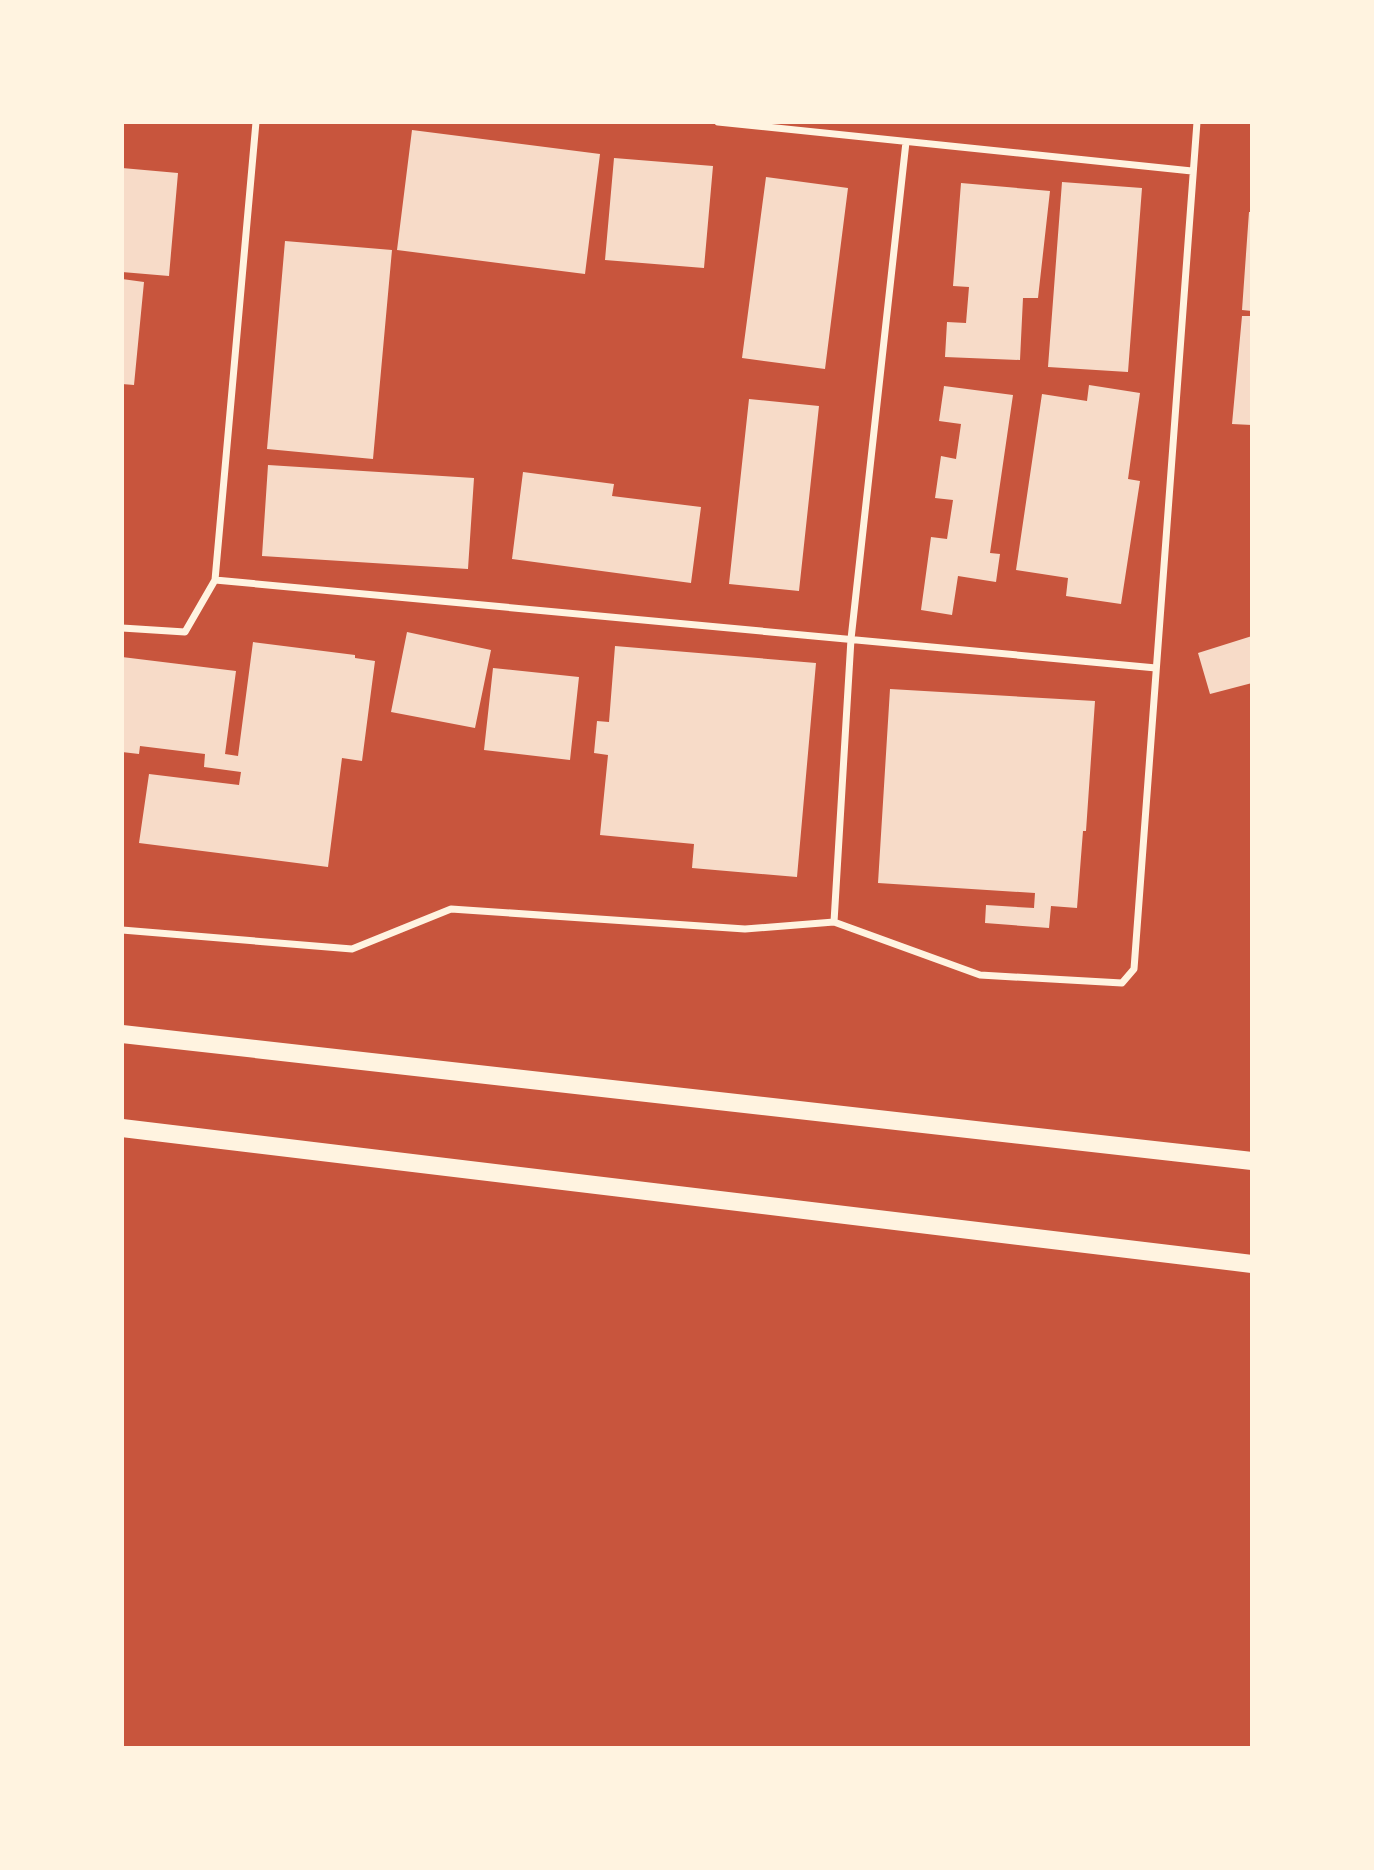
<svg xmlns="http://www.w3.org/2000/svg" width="1374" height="1870" viewBox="0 0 1374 1870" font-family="'Sofia Sans Condensed',sans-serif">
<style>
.building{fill:#f7dbc8}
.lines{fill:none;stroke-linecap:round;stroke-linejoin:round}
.minor{stroke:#fff3e0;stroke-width:7}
.primary{stroke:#fff3e0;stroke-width:18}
</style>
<rect width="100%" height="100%" fill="#c8553d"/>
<path class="building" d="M412 130 600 154 585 274 397 250Z
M614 158 713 166 704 268 605 260Z
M122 168 178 173 169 276 122 272Z
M766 177 848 188 825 369 742 358Z
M1062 182 1142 188 1128 372 1048 367Z
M961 183 1050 191 1038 298H1023L1020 360 945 357 947 322 966 323 969 287 953 286Z
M1249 212H1252V311L1242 310Z
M285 241 392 250 373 459 267 449Z
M122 279 144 282 134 385 122 384Z
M1242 316H1252V425L1232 424Z
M1089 385 1140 393 1128 479 1140 481 1121 604 1066 596 1068 578 1016 570 1042 394 1087 401Z
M944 386 1013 395 990 553 1000 554 996 582 958 576 952 615 921 610 931 537 947 539 953 500 935 498 941 456 956 459 961 424 939 421Z
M749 399 819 406 799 591 729 584Z
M268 465 474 478 468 569 262 556Z
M523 472 614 484 612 496 701 507 691 583 512 559Z
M407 632 491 650 475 728 391 712Z
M1252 636V683L1210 694 1198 653Z
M253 642 355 655V658L375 661 362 761 342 758 328 867 139 843 149 774 239 785 241 772 204 767 205 754 140 746 139 754 122 752V657L236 671 225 754 238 756Z
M615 646 816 663 797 877 692 868 694 844 600 835 608 755 594 753 597 721 609 722Z
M493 668 579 677 570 760 484 750Z
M890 689 1095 701 1086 831H1083L1077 908 1051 906 1049 928 985 923 986 905 1034 908 1035 893 878 883Z"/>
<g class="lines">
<path class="minor" d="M718 122 1192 171
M215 580 1156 668
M122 628 185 632 215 580 256 122
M834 922 851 639 906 142
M122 930 352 949 451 909 745 929 834 922 980 975 1122 983 1134 969 1197 122"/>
<path class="primary" d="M122 1034 1252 1161
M122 1128 1252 1264"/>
</g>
<rect width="1374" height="1870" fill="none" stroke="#fff3e0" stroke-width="248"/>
</svg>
